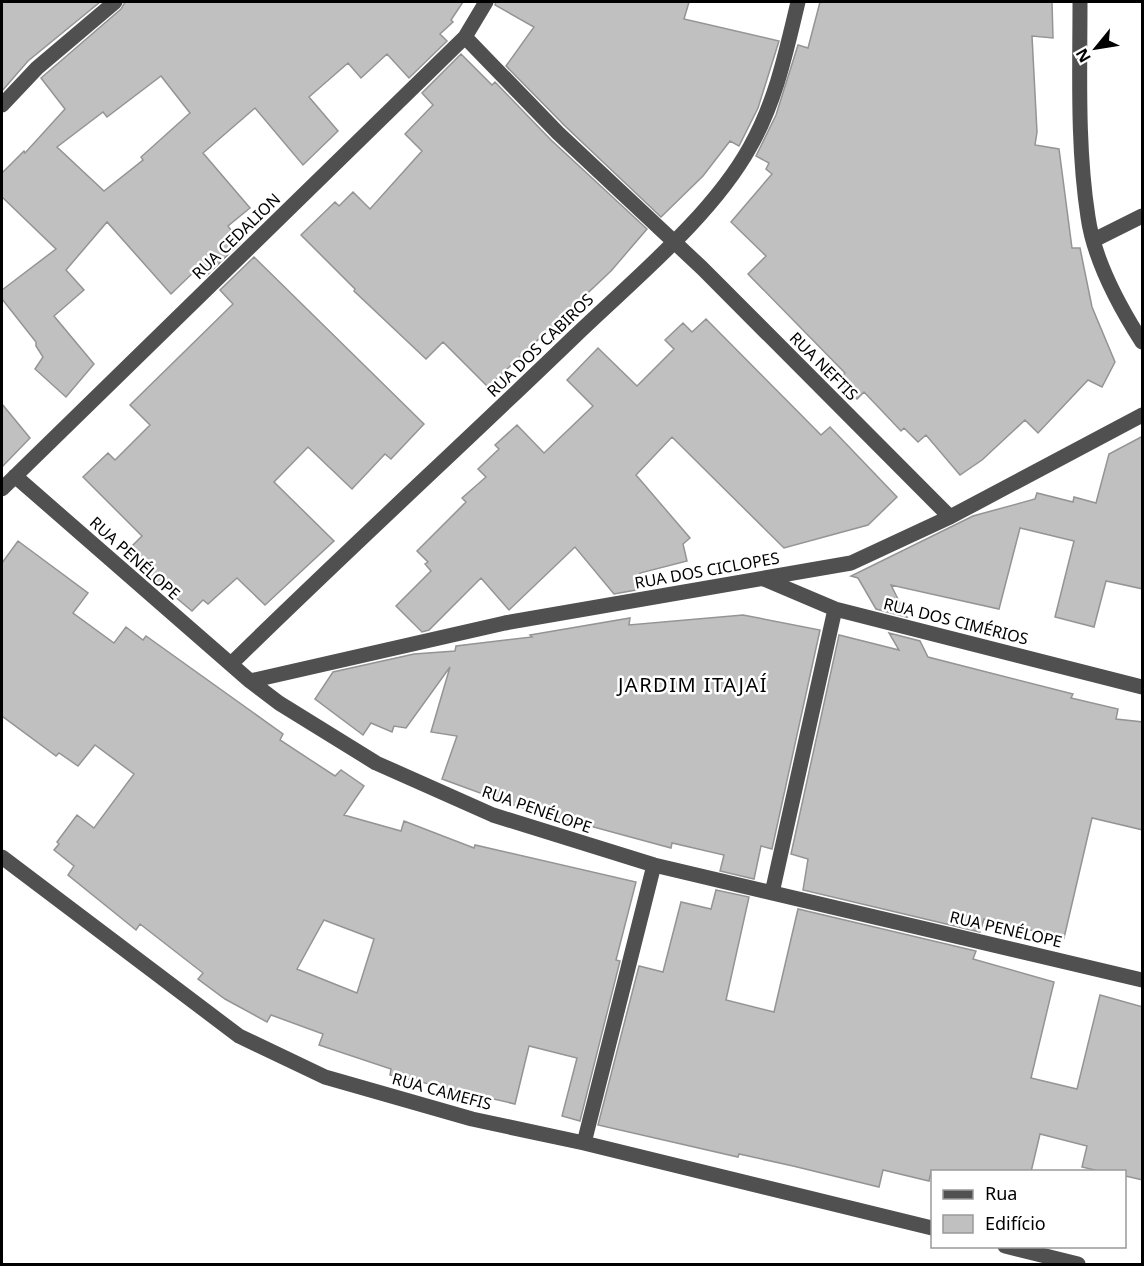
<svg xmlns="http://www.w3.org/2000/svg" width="1144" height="1266" viewBox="0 0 1144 1266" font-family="'Noto Sans',sans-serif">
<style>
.building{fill:#c0c0c0;stroke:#949494;stroke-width:1.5;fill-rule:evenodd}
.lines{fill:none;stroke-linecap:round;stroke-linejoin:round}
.minor{stroke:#505050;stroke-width:15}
.labels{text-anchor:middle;stroke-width:5;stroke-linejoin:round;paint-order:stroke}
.street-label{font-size:16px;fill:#000;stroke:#fff}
.quarter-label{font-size:20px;letter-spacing:1.5px;fill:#000;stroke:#fff}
</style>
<rect width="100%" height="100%" fill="#fff"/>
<path class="building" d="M2 2H100L28 61 2 91Z
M125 2H463L451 20 453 22 440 34 447 41 409 78 387 54 361 78 348 63 309 97 338 131 303 165 255 108 203 153 250 208 228 226 240 243 206 276 198 268 171 294 107 222 66 270 84 290 54 316 94 364 66 397 35 369 43 357 36 346V342L2 299V290L56 249 2 197V173L24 151 25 153 65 109 41 78 121 9ZM161 76 190 113 141 157 143 160 104 191 57 147 103 112 107 117Z
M496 2H689L684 19 779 41 758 108 739 146 730 141 703 176 661 217 565 126 506 66 534 27 495 5Z
M820 2H1052L1053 38 1032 36 1037 132 1035 145 1059 149 1072 248H1080L1092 307 1115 362 1102 387 1088 380 1038 433 1025 420 982 460 960 475 926 435 918 442 904 428 901 431 864 392 857 399 838 380 845 373 748 274 766 256 731 222 772 174 766 169 769 163 756 156 776 115 798 45 808 48Z
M461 54 492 85 495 82 551 140 647 229 611 271 488 387 443 342 426 359 354 291 355 289 301 235 335 202 339 206 353 192 370 209 422 151 405 134 433 105 422 93Z
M254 257 424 424 391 459 385 454 352 489 308 447 274 482 334 541 265 605 237 578 208 604 203 600 192 611 124 554 142 536 83 477 108 453 115 460 150 425 130 405 233 304 220 290Z
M706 319 821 435 830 427 897 497 868 525 784 548 672 437 636 475 690 538 683 544 687 561 640 573 636 590 614 594 575 547 509 610 481 578 429 630 422 632 396 606 431 571 425 564 428 562 417 551 466 502 462 498 486 477 478 469 499 449 495 445 517 425 544 453 593 406 567 380 598 348 637 386 674 349 665 340 683 323 692 332Z
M2 404 30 438 2 467Z
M1143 436V589L1106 581 1094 627 1055 617 1074 541 1020 528 999 609 891 585 907 617 876 609 858 578 851 576 973 516 1035 499 1037 493 1073 502 1074 497 1096 503 1109 454Z
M18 541 88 593 73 613 114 643 126 627 143 640 146 636 283 734 280 740 335 776 341 770 364 786 344 815 401 831 404 821 474 848 475 845 636 882 616 960 620 961 580 1121 562 1116 577 1058 529 1046 515 1104 390 1075 391 1069 319 1045 323 1034 271 1015 267 1022 225 999 198 979 203 973 140 924 136 930 68 875 74 866 54 850 59 844 57 842 77 815 94 828 134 774 95 745 78 766 59 753 56 756 2 716V563ZM324 920 374 939 357 993 297 969Z
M743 615 820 630 772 849 761 846 754 879 720 871 724 855 672 843 671 848 483 797V794L442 779 457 736 431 732 450 667 406 728 394 726 392 732 371 723 363 735 315 699 333 672 414 654 455 651 456 646 532 637 530 635 630 618 629 625Z
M889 633 920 641 928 657 1073 694 1071 698 1118 709 1116 719 1143 722V830L1092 818 1064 938 984 919 980 932 803 890 808 859 791 854 839 635 899 650Z
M716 890 749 897 726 1000 774 1012 798 909 976 951 973 959 1054 982 1031 1078 1077 1089 1100 995 1143 1007V1180L1125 1176V1172H1103L1082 1167 1087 1146 1040 1134 1031 1172H931L929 1181 883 1170 879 1187 793 1166 739 1154 738 1157 598 1125 639 966 663 972 681 902 711 909Z"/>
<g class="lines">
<path class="minor" d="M1080 2C1080 72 1077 146 1088 217 1094 260 1119 306 1142 342
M465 37 558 133 702 268 950 517
M2 105 37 68 115 2
M1094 240 1142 216
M15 476 250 681 279 703 376 763 493 815 654 865 1142 980
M2 489 465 37 486 2
M764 579 835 609 1142 687
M231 664C344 553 461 446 575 336 632 281 712 216 750 147 776 101 786 52 798 2
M250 681 505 623 851 563 950 517 1142 415
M2 857 239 1036 325 1077 472 1119 584 1143 932 1228
M772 893 835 609
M584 1143 654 865
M1005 1246 1078 1264"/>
</g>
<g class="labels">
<g class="street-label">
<text transform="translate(236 236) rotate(-44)" y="6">RUA CEDALION</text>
<text transform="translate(540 345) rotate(-44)" y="6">RUA DOS CABIROS</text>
<text transform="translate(824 366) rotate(45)" y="6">RUA NEFTIS</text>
<text transform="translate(135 558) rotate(42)" y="6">RUA PENÉLOPE</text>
<text transform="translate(707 570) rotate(-10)" y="6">RUA DOS CICLOPES</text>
<text transform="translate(956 621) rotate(14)" y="6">RUA DOS CIMÉRIOS</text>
<text transform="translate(537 809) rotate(19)" y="6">RUA PENÉLOPE</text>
<text transform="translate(1006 929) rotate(13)" y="6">RUA PENÉLOPE</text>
<text transform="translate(442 1091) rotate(15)" y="6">RUA CAMEFIS</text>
</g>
<g class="quarter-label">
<text x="693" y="692">JARDIM ITAJAÍ</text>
</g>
</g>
<rect width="1144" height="1266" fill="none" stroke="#000000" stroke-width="6"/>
<rect x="931" y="1170" width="195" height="78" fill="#ffffff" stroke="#999999" stroke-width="1.5"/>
<rect x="943" y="1190" width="30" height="9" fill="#505050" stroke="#999999" stroke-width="1.5"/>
<text x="985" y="1200" font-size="18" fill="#000000">Rua</text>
<rect x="943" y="1215" width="30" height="18" fill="#c0c0c0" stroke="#999999" stroke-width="1.5"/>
<text x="985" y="1230" font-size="18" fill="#000000">Edifício</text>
<g transform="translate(1096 48) rotate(240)" stroke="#ffffff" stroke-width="4.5" paint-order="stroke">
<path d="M0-4.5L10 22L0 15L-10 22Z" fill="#000000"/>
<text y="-9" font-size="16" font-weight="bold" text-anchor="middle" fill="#000000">N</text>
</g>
</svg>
